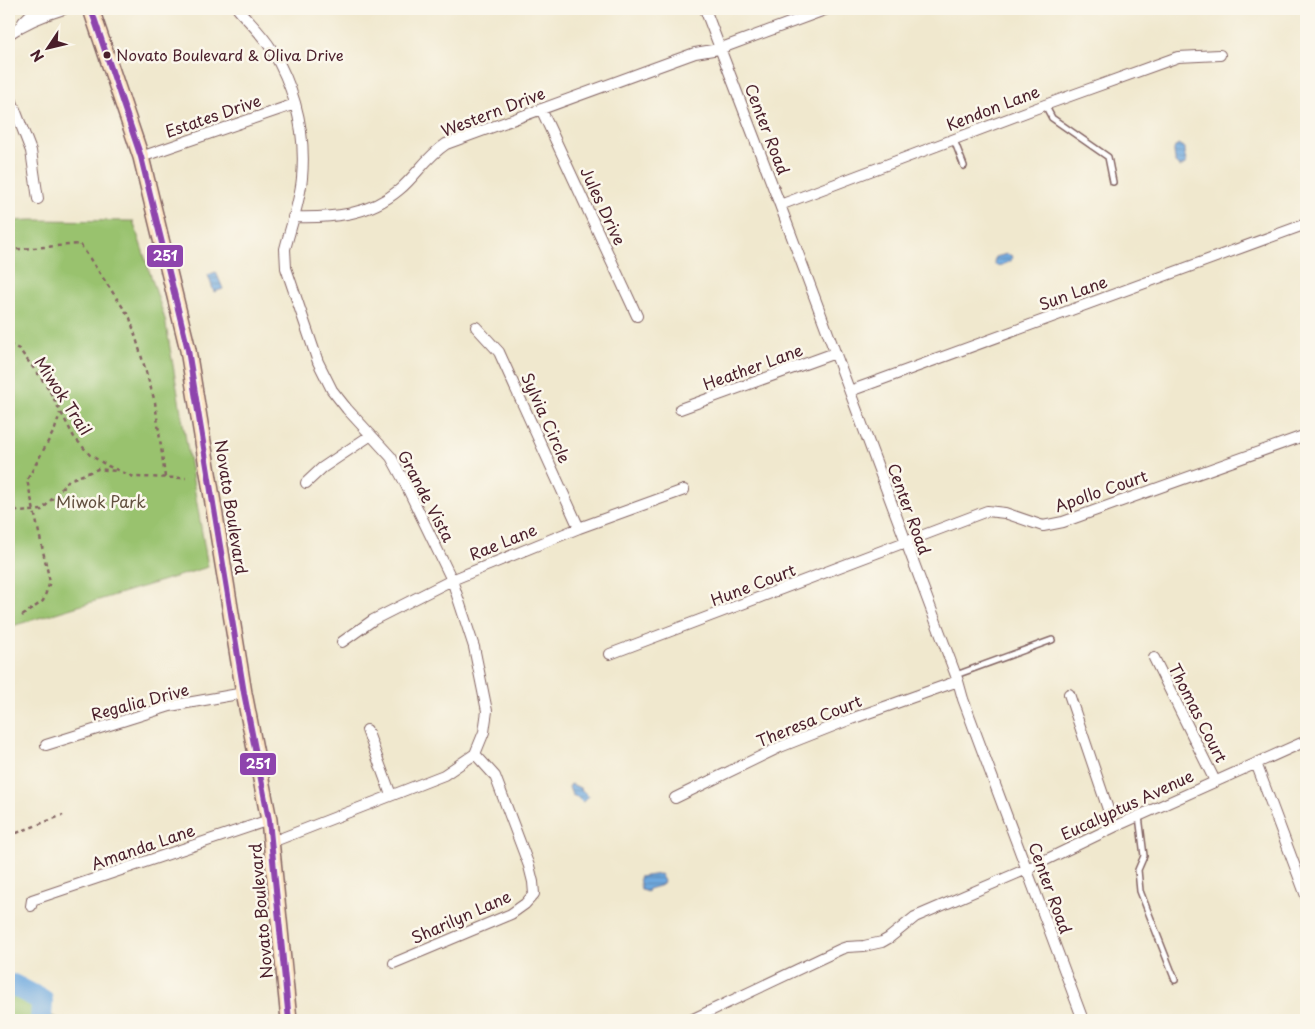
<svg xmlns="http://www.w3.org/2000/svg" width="1315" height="1029" viewBox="0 0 1315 1029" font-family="'Playpen Sans',sans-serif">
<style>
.green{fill:#99c26e;stroke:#72704c}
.water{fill:url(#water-rules);stroke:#5c6485}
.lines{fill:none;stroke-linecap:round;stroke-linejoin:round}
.river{stroke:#6ea9df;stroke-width:22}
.lane-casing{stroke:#846564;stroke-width:8}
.street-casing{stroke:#846564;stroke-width:12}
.secondary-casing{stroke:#846564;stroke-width:18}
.path{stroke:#846564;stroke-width:2.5;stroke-dasharray:4 4;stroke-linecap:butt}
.lane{stroke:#fff;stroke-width:5}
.street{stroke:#fff;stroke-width:10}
.secondary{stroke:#fde5c5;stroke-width:15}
.bus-1-casing{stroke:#fbf7ec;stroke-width:10}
.bus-1{stroke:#8e44ad;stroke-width:6}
.bus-dot{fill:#4a1f2b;stroke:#fbf7ec;stroke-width:2}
.labels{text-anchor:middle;stroke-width:5;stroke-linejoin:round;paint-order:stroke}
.bus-label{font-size:15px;fill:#4a1f2b;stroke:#fbf7ec;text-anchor:start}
.street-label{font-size:16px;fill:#4a1f2b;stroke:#fbf7ec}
.park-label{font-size:16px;fill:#62503f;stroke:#fbf7ec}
.line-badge{stroke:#fbf7ec;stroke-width:2}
.badge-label{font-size:14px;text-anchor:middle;font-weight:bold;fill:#fff}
</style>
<defs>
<pattern id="water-rules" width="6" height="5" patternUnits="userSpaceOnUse" patternTransform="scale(1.25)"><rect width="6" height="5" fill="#6ea9df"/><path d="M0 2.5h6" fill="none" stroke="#5c89b5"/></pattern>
</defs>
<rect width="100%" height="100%" fill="#fbf7ec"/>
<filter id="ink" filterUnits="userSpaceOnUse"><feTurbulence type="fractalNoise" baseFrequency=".02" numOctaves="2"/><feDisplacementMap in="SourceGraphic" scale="10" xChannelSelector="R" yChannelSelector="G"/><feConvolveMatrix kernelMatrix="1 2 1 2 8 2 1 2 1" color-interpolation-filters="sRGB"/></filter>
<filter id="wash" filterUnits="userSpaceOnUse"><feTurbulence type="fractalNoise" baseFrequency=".0096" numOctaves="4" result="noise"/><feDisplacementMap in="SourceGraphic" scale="20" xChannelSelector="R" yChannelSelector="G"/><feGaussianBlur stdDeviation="1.12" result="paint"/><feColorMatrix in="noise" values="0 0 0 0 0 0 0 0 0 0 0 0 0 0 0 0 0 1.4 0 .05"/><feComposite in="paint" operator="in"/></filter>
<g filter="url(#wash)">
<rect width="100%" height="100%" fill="#f0e8ce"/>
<path class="green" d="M31 220 133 221 165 319 208 567 9 627V221Z
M9 990 41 1011 61 1020H9Z"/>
<path class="water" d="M1179 144 1184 147C1183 153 1186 157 1186 163L1181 167 1175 163C1176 155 1170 148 1179 144Z
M1007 254 1012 256 1011 261 1000 266 995 265 994 261 996 257Z
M216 272 223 289 214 292 208 275Z
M571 784 580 788 588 796 587 799 582 802 577 797 572 795 569 787Z
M660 874 664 881 662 885 648 889 647 892 641 890 639 877Z"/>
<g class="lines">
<path class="river" d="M9 986 13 985 42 1000 41 1020"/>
</g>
</g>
<g filter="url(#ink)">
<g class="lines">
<g class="lane-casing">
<path id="lane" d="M1045 105 1052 118 1108 157 1113 182
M954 140 964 166
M956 675 1052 640
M1139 816 1144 856 1138 870 1140 891 1175 980"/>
</g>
<g class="street-casing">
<path id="street" d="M238 9C249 22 263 35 272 50 295 89 306 133 302 178 300 201 291 226 285 249L286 268 318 362 332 390 347 409 391 457 404 481 452 580 474 647 487 711 484 732 475 754 444 775 272 842
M705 9 780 205 958 681 963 699 1083 1020
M23 22 36 9
M9 34C26 22 44 15 64 9
M9 94 31 151 38 199
M541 109 637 316
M141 157 295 104
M780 205 1045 105 1178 57 1220 55
M293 217C332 218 368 216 399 190 417 175 425 158 446 144L695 53 719 49 827 9
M476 327 499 352 579 528
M850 391 1306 224
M680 409 835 353
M306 483 322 468 371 435
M342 642 373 620 452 580 579 528 684 490
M610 654 987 511 1005 513 1043 526 1063 522 1306 435
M1154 658 1215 781
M1069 694 1114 827
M367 730 391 795
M46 745 170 706 244 693
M1256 763 1306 896
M675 798 780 747 851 719 958 681
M31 906 32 900 269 820
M394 963 511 914 525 904 534 894 533 882 529 866 495 776 475 754
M691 1020 841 949 847 947 864 946 882 942 889 938 915 917 1027 869 1114 827 1306 741"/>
</g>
<g class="secondary-casing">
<path id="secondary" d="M91 9 141 157 188 350 244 693 269 820 289 1020"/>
</g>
<path class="path" d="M9 250 80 244 130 318 155 402 165 477
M9 344 19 349 47 386 74 437 90 455 108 466 134 477 186 478
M9 504 19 512 42 510 69 480 98 469 116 471
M22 616 43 601 50 582 27 480 55 429 60 413
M9 836 63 815
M9 1018H15L18 1020"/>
<use href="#lane" class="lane"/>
<use href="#street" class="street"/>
<use href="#secondary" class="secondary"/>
<g class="bus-1-casing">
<path id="bus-1" d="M91 9 141 157 188 350 244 693 269 820 289 1020"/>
</g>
<use href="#bus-1" class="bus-1"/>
</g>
</g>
<circle class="bus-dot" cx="107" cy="55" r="4.5"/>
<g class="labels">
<g class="bus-label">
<text x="116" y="61">Novato Boulevard &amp; Oliva Drive</text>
</g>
<g class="street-label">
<text transform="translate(993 108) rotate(-21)" y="6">Kendon Lane</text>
<text transform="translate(493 112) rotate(-21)" y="6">Western Drive</text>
<text transform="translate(213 116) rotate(-19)" y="6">Estates Drive</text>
<text transform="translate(767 129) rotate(69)" y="6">Center Road</text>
<text transform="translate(603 206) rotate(65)" y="6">Jules Drive</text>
<text transform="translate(1073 293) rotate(-20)" y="6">Sun Lane</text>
<text transform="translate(753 367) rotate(-20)" y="6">Heather Lane</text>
<text transform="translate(63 396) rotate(57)" y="6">Miwok Trail</text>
<text transform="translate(546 418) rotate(66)" y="6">Sylvia Circle</text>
<text transform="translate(1101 491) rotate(-19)" y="6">Apollo Court</text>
<text transform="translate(426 496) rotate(62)" y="6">Grande Vista</text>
<text transform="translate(231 507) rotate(81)" y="6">Novato Boulevard</text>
<text transform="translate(909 509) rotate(70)" y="6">Center Road</text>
<text transform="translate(503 542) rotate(-22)" y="6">Rae Lane</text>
<text transform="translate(753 585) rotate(-21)" y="6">Hune Court</text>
<text transform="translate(140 702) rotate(-15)" y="6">Regalia Drive</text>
<text transform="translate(1198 713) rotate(63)" y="6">Thomas Court</text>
<text transform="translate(809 721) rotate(-22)" y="6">Theresa Court</text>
<text transform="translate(1127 805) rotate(-25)" y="6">Eucalyptus Avenue</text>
<text transform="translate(143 847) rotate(-19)" y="6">Amanda Lane</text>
<text transform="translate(1050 888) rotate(70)" y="6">Center Road</text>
<text transform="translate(261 911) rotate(-95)" y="6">Novato Boulevard</text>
<text transform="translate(461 917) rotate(-24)" y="6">Sharilyn Lane</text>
</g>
<g class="park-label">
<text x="101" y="508">Miwok Park</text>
</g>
</g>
<g class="line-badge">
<rect x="146" y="244" width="38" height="24" rx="5" fill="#8e44ad"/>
<rect x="239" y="752" width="38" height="24" rx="5" fill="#8e44ad"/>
</g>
<g class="badge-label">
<text x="165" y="261">251</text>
<text x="258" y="769">251</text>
</g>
<rect width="1315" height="1029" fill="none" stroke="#fbf7ec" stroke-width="30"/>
<g transform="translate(48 48) rotate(235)" stroke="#fbf7ec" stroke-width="4" paint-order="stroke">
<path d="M0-4L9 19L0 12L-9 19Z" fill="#4a1f2b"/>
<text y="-8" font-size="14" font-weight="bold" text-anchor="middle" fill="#4a1f2b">N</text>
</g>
</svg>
